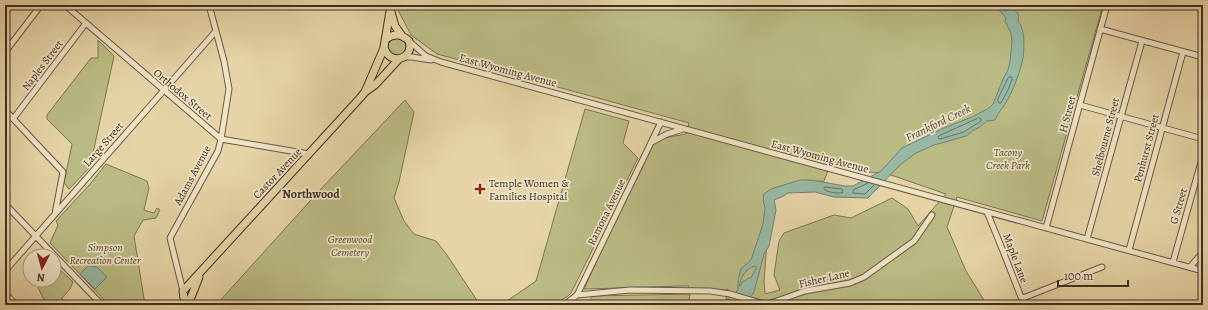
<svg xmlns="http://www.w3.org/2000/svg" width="1208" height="310" viewBox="0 0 1208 310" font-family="Alegreya,serif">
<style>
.green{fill:#babb83;stroke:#7c7454;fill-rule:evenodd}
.water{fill:#97b8a4;stroke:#738172;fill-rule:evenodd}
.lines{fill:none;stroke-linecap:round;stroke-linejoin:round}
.shore{stroke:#6a7365;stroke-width:1}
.minor-casing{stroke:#685846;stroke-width:7}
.major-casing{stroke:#3e2e26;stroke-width:9}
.minor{stroke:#efe3c5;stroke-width:5}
.major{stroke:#e6d4a6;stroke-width:7}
.poi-dot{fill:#8f2418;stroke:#efe3c5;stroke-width:1.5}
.labels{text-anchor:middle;stroke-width:3.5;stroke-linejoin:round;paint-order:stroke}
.street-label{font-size:11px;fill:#3e2e26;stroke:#efe3c5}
.park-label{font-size:11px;font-style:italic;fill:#574a39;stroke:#efe3c5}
.poi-label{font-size:11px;fill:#3e2e26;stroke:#efe3c5;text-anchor:start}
.water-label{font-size:12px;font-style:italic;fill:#504a3f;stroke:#efe3c5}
.neighbourhood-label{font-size:12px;font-weight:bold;fill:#3e2e26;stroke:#efe3c5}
</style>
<rect width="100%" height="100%" fill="#e6d4a6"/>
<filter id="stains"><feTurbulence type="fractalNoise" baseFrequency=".005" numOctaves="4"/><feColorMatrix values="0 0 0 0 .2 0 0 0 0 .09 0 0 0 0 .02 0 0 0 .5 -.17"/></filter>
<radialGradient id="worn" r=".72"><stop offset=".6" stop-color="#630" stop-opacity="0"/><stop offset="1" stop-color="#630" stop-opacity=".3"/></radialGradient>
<path class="green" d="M399 5H1103L1042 221 957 197 947 227 966 271 987 305H725L728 289 725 290 688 288 689 286H683L584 289 620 210 654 143 663 138 686 134 689 123 437 54 411 35 398 10ZM831 162 867 172 888 174 946 194 918 226 908 209 892 198 851 218 834 215 784 233 779 241 774 275 780 290 765 294 764 282 770 200 805 182 824 181Z
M388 47a9 9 0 1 1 18 0a9 9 0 1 1-18 0Z
M98 40 114 56 90 167 69 189 64 183 72 144 47 119V115L91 58H98Z
M405 100 414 112 399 182 394 198 404 221 410 229 414 234 436 241 447 255 480 305H216L320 190Z
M585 109 629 121 623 143 638 158 571 293 568 296 554 305H501L536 281Z
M106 164 147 181 149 188 144 210 154 213 157 208 160 210 156 218 143 220 134 236 145 305H109L50 243 58 225 56 221 91 183Z
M54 264 73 282 70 289 62 298 65 305H36L44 300 35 281V280H54Z
M690 294 688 305H617L614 302H588L593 296Z"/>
<path class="water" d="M994 5H1010L1019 15C1017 21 1019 22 1021 26 1025 34 1024 50 1023 58 1020 71 1015 86 1008 99 1004 107 998 112 995 120L987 121 980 127 974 130 966 136 934 145 916 153 900 165 868 198 834 197 815 192 788 193C785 196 779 198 774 200L776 210 769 246 764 254 754 292 745 305H724L726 301 738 290V280L741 269 751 260 763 224 765 208 763 200 764 194 771 189 800 180H811L845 186H853L881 171 902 148 946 127 972 117 989 108 993 104 1003 79 1008 70 1010 62 1012 42 1011 33 1005 21 1006 18 1002 13ZM755 266 756 268 751 278H748L745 281H743L740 286H739C741 277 745 269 755 266Z
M88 266 97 267 107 277 95 289 80 274Z"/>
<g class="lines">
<path class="shore" d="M1009 77H1012V79L1008 90 1001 103H999L998 102V99Z
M979 118 981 119V121L964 132 940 139 938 138 939 136Z
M868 183 853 190V193L865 194 874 185
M825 187 842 189 843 192 842 193C836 193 828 193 824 189Z"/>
<g class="minor-casing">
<path id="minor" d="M65 5 221 139 309 154
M1100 29 1203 57
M409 41 426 56 441 62 1203 271
M5 52 41 5
M403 57H412L431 60
M1080 105 1203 139
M5 110 63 172 55 214
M13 119 86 23
M652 142 667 134 683 129
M5 204 102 305
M987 212 1003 251 1021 297 1023 298 1102 267
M1046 228 1107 5
M1087 239 1142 41
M1129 250 1183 52
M1173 262 1203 155
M1190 267 1203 252
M5 271 216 31
M183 291 170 238 218 151 221 139 229 89 224 61 209 5
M5 293 16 305
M577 295 630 290 710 291 730 294 764 304 771 303 805 291 850 283 864 277 914 241 932 215
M564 305 577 295 661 122"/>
</g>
<g class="major-casing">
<path id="major" d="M391 12 395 26 402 36
M386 39C394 33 402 34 409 41 415 59 389 67 384 47L391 5
M365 92 375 85 399 59
M185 305 183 291 360 98 365 92 384 48
M188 305 199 277"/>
</g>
<use href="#minor" class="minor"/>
<use href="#major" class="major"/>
</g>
<path class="poi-dot" d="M478 183h4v4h4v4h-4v4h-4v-4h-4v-4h4z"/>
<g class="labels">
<g class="street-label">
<text transform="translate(42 65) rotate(-53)" y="4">Naples Street</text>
<text transform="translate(508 70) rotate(15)" y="4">East Wyoming Avenue</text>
<text transform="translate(183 94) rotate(40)" y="4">Orthodox Street</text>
<text transform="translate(1067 114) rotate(-75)" y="4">H Street</text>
<text transform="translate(1105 137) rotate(-75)" y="4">Shelbourne Street</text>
<text transform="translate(103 144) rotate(-49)" y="4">Large Street</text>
<text transform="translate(1146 148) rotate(-75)" y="4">Penhurst Street</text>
<text transform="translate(820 156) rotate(15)" y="4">East Wyoming Avenue</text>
<text transform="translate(277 173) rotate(-47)" y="4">Castor Avenue</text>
<text transform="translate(192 175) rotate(-62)" y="4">Adams Avenue</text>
<text transform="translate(1178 206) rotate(-74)" y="4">G Street</text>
<text transform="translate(606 212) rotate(-64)" y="4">Ramona Avenue</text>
<text transform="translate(1016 258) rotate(69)" y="4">Maple Lane</text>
<text transform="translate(824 278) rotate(-13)" y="4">Fisher Lane</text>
</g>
<g class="park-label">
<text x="1008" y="156">Tacony<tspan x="1008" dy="13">Creek Park</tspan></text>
<text x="350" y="243">Greenwood<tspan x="350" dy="13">Cemetery</tspan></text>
<text x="105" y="251">Simpson<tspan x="105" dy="13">Recreation Center</tspan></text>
</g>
<g class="poi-label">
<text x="489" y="187">Temple Women &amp;<tspan x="489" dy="13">Families Hospital</tspan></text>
</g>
<g class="water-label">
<text transform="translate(938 123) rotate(-26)" y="4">Frankford Creek</text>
</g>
<g class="neighbourhood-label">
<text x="311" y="198">Northwood</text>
</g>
</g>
<rect width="1208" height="310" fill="none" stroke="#e6d4a6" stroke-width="20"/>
<rect x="6" y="6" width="1196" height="298" fill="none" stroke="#3e2e26" stroke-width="2"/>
<rect x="10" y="10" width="1188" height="290" fill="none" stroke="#3e2e26"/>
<g transform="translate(42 268) rotate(186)"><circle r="19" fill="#efe3c5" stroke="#a89b85"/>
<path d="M0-3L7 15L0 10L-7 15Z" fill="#8f2418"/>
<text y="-6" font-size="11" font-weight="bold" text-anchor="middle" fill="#3e2e26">N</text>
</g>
<path d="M1058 280v6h70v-6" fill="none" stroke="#3e2e26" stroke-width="2"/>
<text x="1064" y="280" font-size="12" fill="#3e2e26" stroke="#efe3c5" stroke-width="3" paint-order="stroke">100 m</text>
<rect width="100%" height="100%" filter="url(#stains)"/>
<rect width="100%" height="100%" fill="url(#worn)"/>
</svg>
